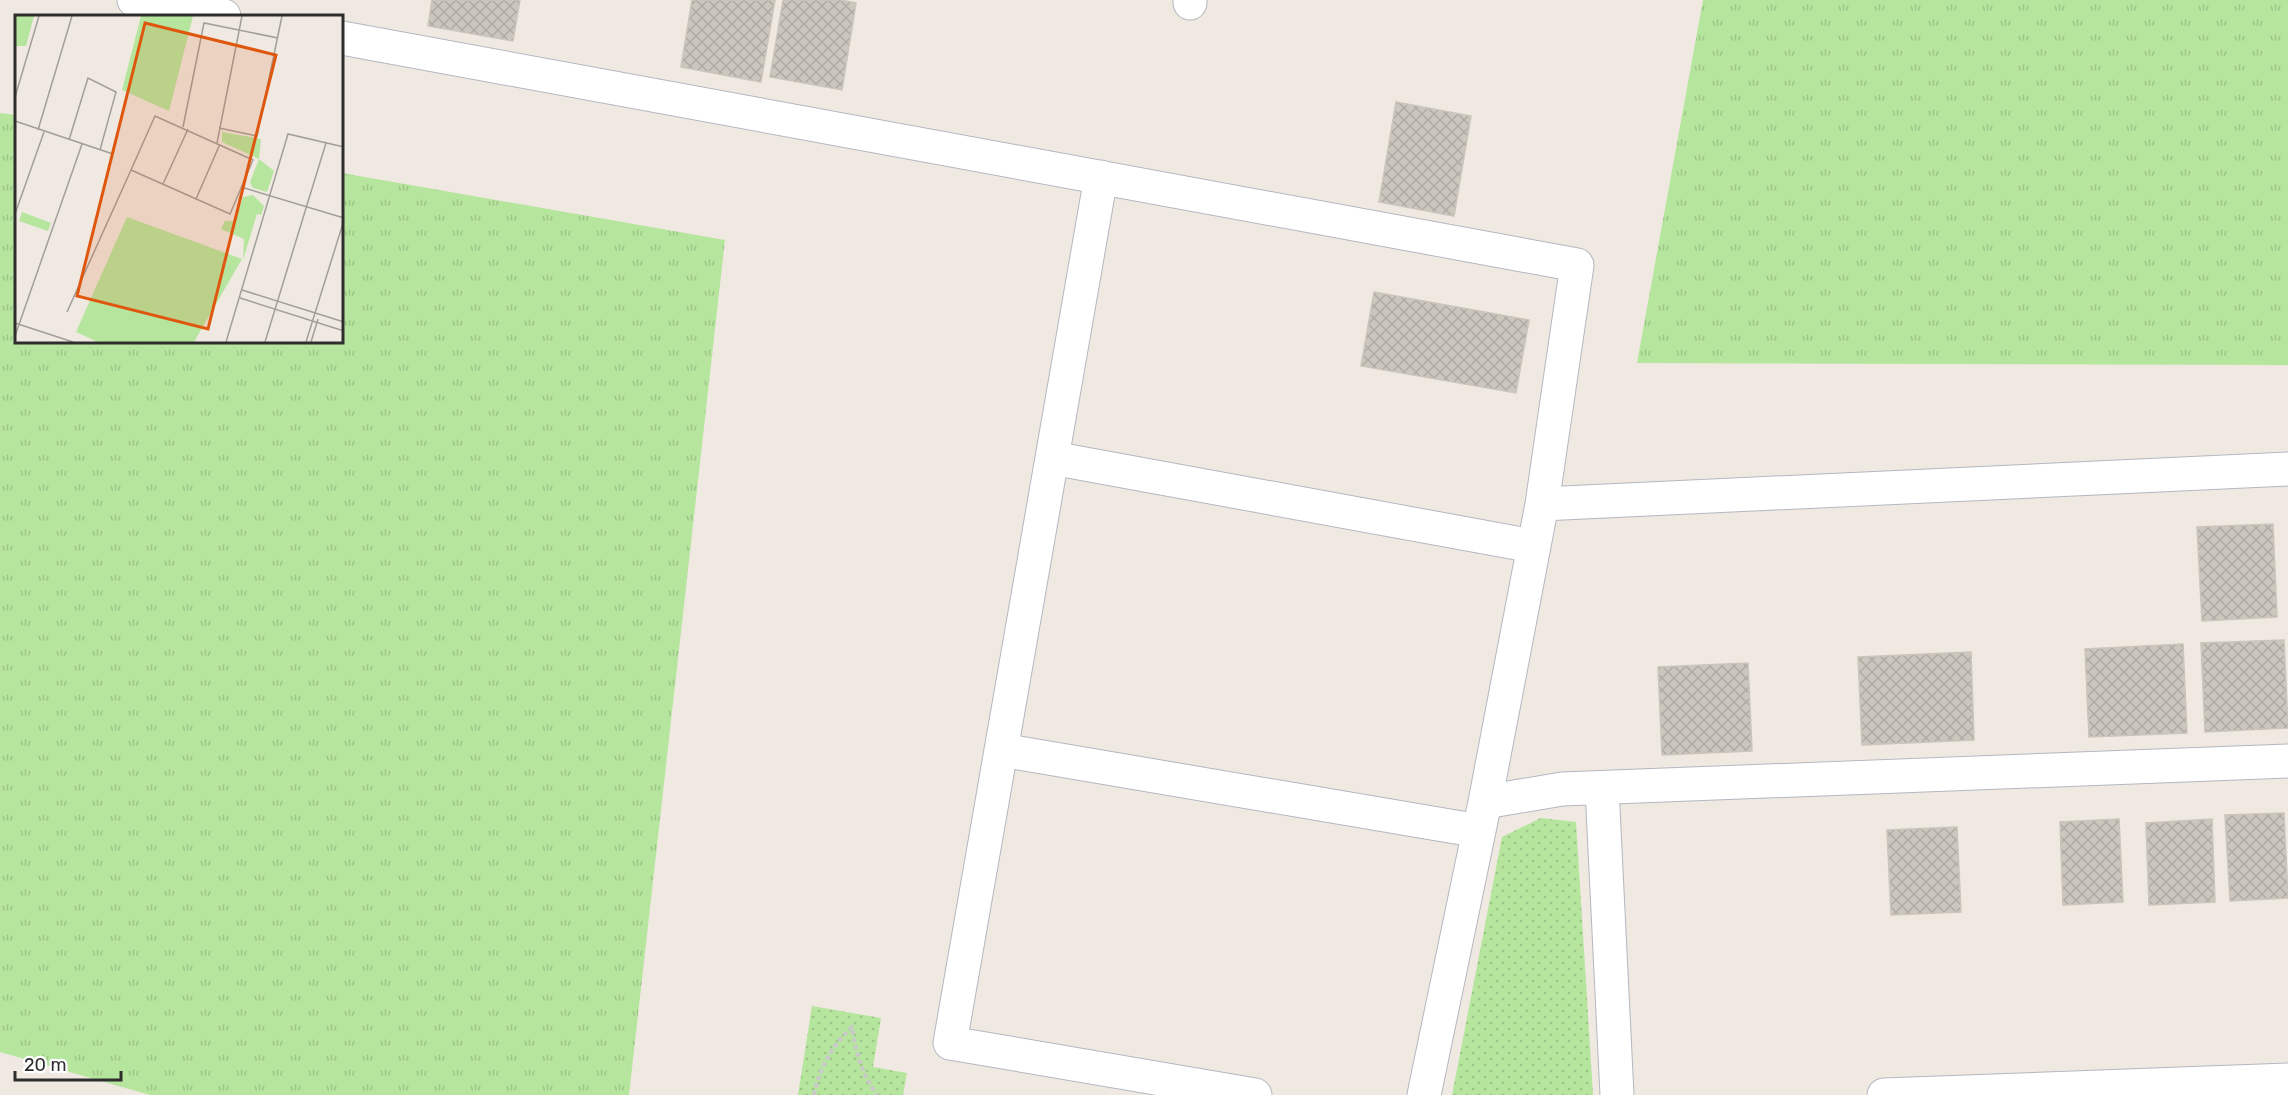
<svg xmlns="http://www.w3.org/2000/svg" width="2288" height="1095" viewBox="0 0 2288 1095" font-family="Rubik,sans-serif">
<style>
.grass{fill:url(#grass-tufts)}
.park{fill:url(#park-dots)}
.building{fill:url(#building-cross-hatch);stroke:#cbc5ba;stroke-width:1.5}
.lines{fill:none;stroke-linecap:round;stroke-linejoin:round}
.street-casing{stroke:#b4b7c1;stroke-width:35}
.path{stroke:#c9c9c9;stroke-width:4;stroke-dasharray:4.5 3;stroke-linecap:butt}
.street{stroke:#fff;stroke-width:33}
.inset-road{fill:none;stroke:#a29e99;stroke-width:1.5}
.view{fill:#df570e;fill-opacity:0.15;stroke:#df570e;stroke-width:3}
.inset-edge{fill:none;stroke:#2e2e2e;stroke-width:3}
</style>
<defs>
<pattern id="grass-tufts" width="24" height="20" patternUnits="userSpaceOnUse" patternTransform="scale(1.5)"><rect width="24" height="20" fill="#b6e59e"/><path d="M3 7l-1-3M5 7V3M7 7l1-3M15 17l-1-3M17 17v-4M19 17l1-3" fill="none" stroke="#9dc588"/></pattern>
<pattern id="park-dots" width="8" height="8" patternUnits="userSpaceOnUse" patternTransform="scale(1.5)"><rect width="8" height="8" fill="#b6e59e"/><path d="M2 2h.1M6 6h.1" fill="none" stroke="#9dc588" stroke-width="1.8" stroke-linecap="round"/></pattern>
<pattern id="building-cross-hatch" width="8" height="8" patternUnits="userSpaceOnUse" patternTransform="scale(1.5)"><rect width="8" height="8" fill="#cbc7bf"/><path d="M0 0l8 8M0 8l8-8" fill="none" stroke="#afaba4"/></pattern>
</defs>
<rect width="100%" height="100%" fill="#efe9e1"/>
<path class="grass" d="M1703 0H2288V365L1637 363Z
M0 113 16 115V342H342V173L725 240 629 1095H150L0 1052Z"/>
<path class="park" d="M1541 818 1576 822 1593 1095H1452L1502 837Z
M812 1006 881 1018 873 1067 907 1073 903 1095H798Z"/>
<path class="building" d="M432 0H520L513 41 428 26Z
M692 0H775L761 82 681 67Z
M783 0H841L856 3 842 90 770 77Z
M1396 102 1471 116 1454 216 1379 202Z
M1374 292 1529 320 1516 393 1361 366Z
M2273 524 2277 617 2202 621 2197 527Z
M2284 640 2288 728 2205 732 2201 643Z
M2183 644 2187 733 2089 737 2085 649Z
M1971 652 1974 740 1862 745 1858 657Z
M1748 663 1752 751 1662 755 1658 667Z
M2284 813 2288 898 2230 901 2225 815Z
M2119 819 2123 902 2063 905 2060 822Z
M2212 819 2215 902 2149 905 2146 823Z
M1957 827 1961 912 1891 915 1887 830Z"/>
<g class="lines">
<g class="street-casing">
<path id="street" d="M134 0 224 16
M1190 3V0
M342 38 1577 265 1542 504 1485 802 1424 1095
M1101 177 950 1043 1255 1095
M1052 458 1533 546
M1542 504 2288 469
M1001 750 1479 831
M1602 788 1617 1095
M1485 802 1562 789 2288 761
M1884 1095 2288 1080"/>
</g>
<path class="path" d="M814 1095C820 1067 831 1047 852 1027 856 1053 862 1074 877 1095"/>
<use href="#street" class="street"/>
</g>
<g transform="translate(15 15)">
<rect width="328" height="328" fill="#efe9e1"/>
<path d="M0 1H19L11 31H0ZM126 1H178L154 96 107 75ZM112 202 227 244 179 327H83L61 317Z" fill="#b6e59e"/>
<path d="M207 117 246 124 244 144 259 156 252 177 238 173 235 167 244 144 207 127ZM238 180 249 191 246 200 242 199 228 245 229 224 206 214 210 206H220L228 182ZM7 197 36 208 33 216 4 206Z" fill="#b6e59e"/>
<path class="inset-road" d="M0 82 24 1M0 106 98 139M168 112 189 8 263 23M204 113 242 121 267 1M23 115 57 1M54 125 73 63 101 77 85 135M202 128 227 1M148 169 173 114M226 172 329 203M181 184 205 129M0 199 29 117M227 275 329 307M225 283 329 316M52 297 116 155 140 101 238 145 215 199 116 155M0 308 58 327M0 321 67 129M211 327 273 119 329 132M250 327 311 128M291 327 329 205M296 327 303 304"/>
<path class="view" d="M130 8 261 40 193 314 62 281Z"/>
<rect width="328" height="328" class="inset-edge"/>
</g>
<path d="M15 1071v9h106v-9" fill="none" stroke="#2e2e2e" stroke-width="3"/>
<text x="24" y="1071" font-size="18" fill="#2e2e2e" stroke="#ffffff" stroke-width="4.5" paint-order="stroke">20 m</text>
</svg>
